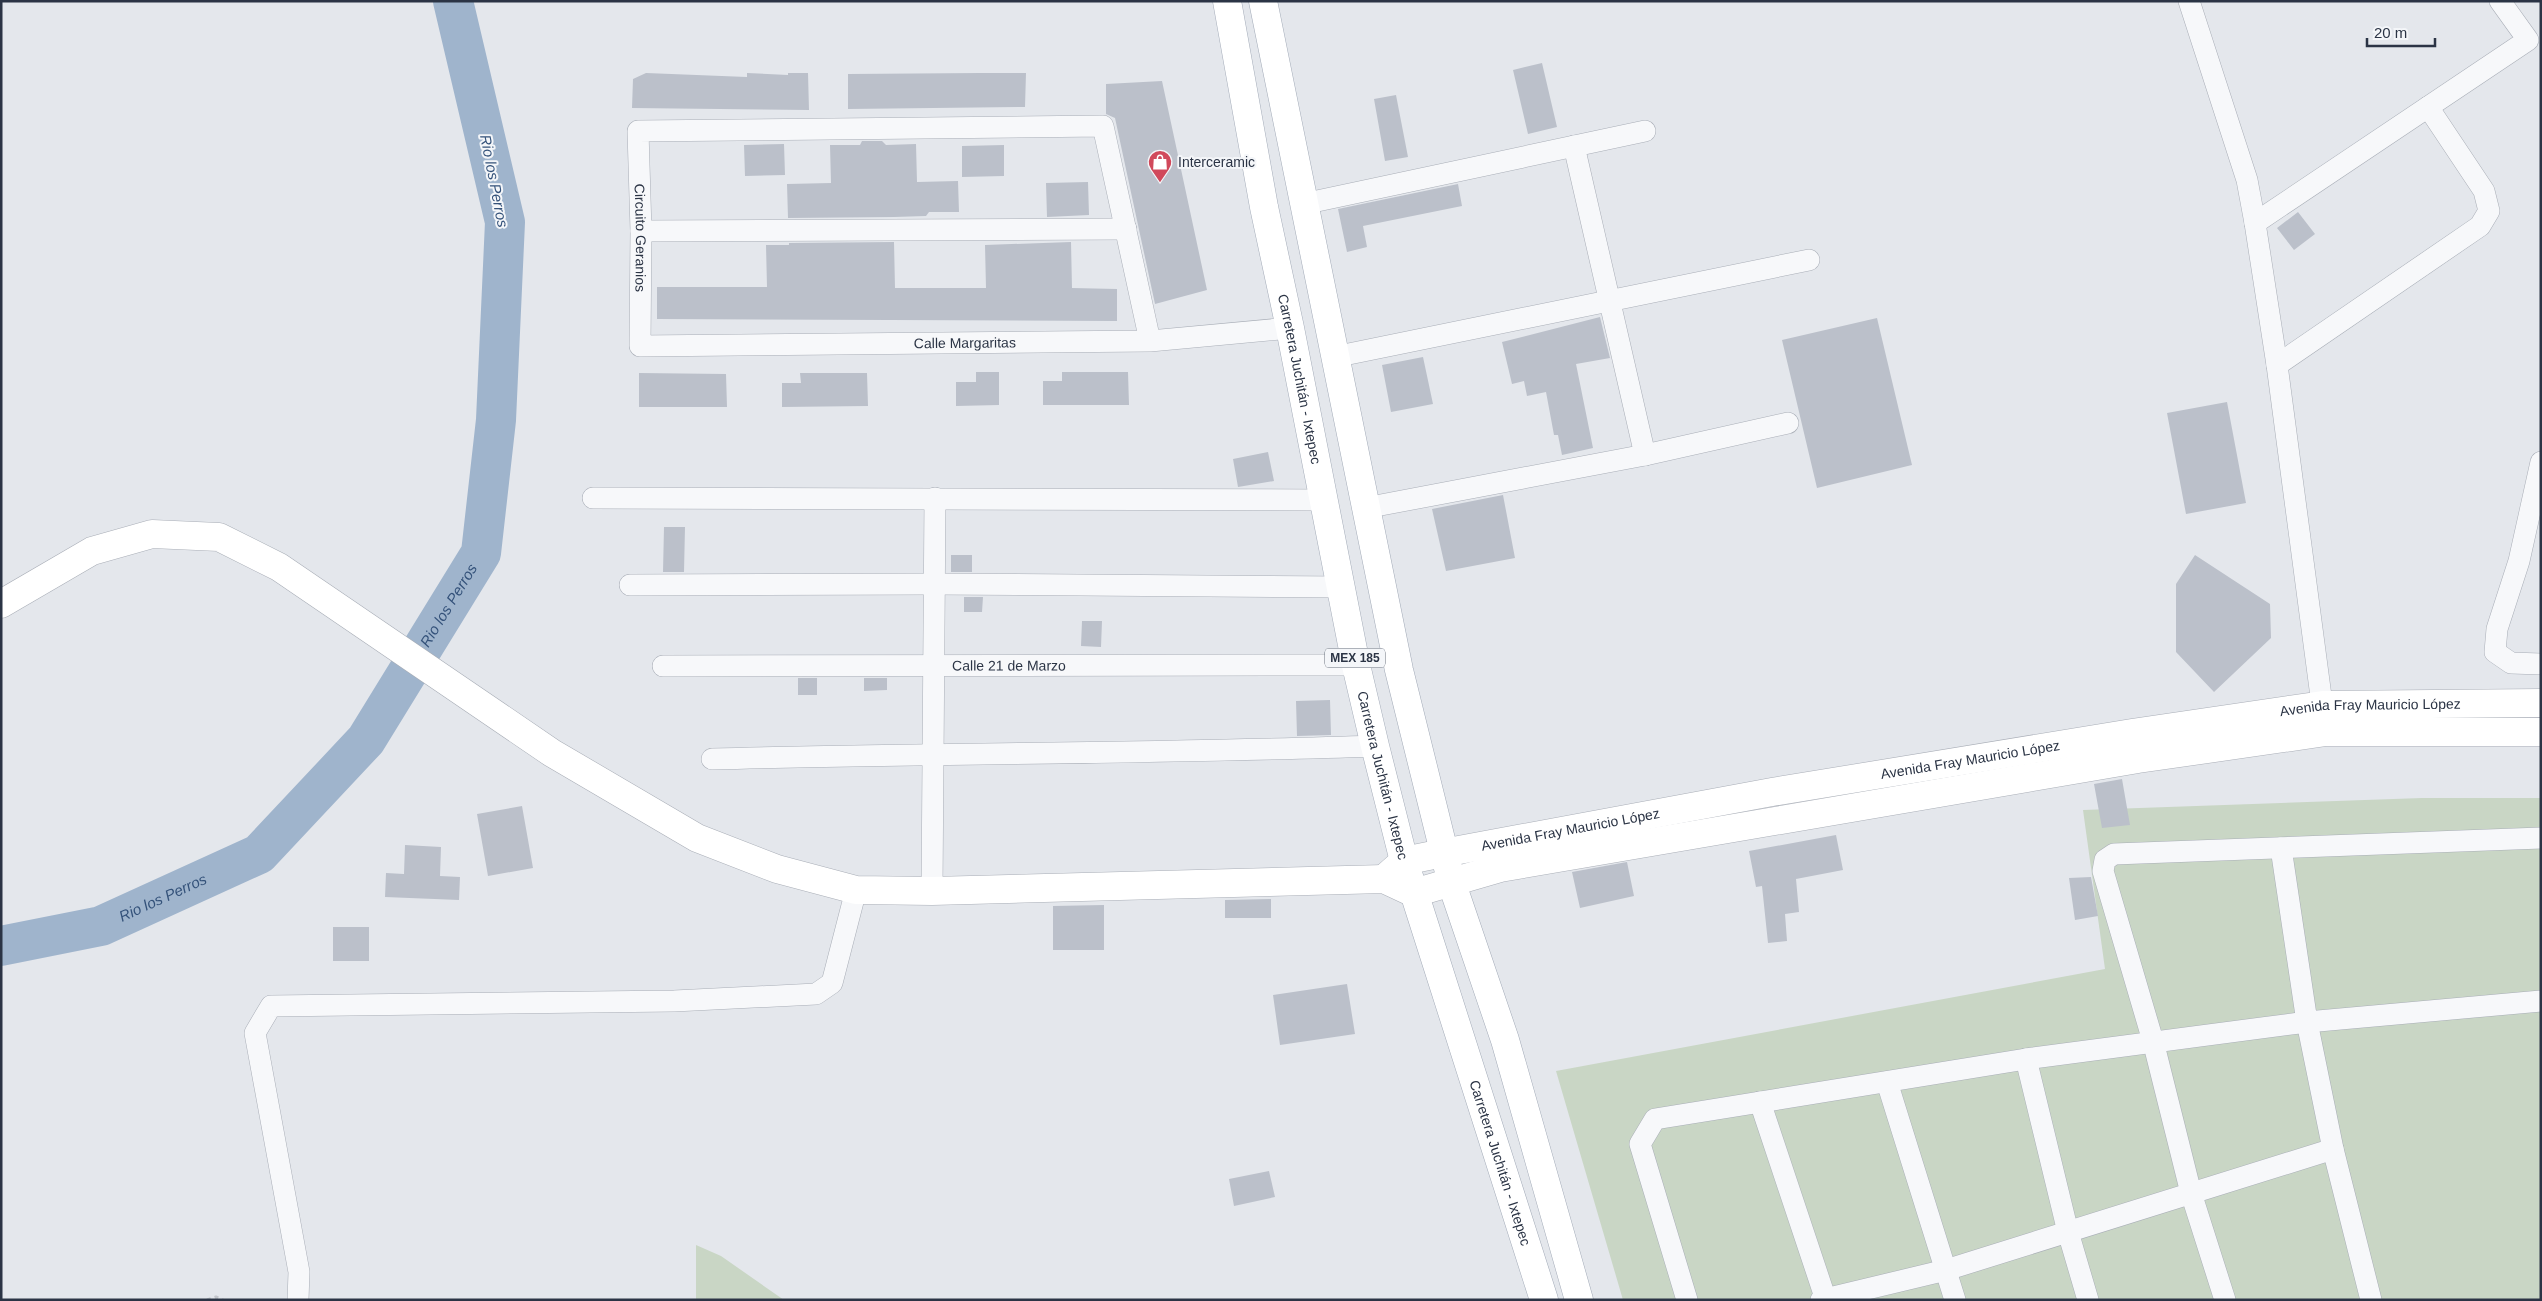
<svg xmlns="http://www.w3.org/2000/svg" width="2542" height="1301" viewBox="0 0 2542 1301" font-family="Arial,sans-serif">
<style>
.green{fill:#c9d6c5}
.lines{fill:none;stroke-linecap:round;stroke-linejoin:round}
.river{stroke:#9fb4cc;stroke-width:40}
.building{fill:#bbc0ca}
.street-casing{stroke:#a9aeb7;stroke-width:22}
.secondary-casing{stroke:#a9aeb7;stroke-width:29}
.primary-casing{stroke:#a3abb8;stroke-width:29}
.path{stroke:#c2c5cb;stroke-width:3;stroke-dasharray:4 4;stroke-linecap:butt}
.street{stroke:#f7f8fa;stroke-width:21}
.secondary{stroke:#fff;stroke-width:28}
.primary{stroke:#fff;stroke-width:28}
.labels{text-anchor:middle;stroke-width:4;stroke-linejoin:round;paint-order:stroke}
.shield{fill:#f4f6f9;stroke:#676e7b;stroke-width:1}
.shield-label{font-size:12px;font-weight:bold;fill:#2b3445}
.poi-label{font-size:14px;fill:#2b3445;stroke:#f4f6f9;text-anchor:start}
.street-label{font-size:14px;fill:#2b3445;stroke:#f4f6f9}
.water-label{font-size:15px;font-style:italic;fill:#34527a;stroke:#f4f6f9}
</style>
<rect width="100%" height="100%" fill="#e4e7ec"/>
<path class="green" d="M2422 798H2541V1300H1623L1556 1071 2105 969 2083 810Z
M696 1245 721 1256 784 1300H696Z"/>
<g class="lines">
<path class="river" id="s1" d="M1 946 101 926 259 854 366 740 481 553 496 420 505 222 453 1"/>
</g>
<path class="building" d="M1542 63 1557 127 1528 134 1513 70Z
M646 73 747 77V73L788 75V73H808L809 110 632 108 633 79Z
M981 73H1026L1025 107 848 109V74Z
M1162 81 1207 290 1155 304 1115 118 1106 114V84Z
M1396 95 1408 157 1385 161 1374 99Z
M862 141H882L886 145 916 144 917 182 958 181 959 212H929L926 216 894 217 788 218 787 184 831 183 830 145H860Z
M784 144 785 175 745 176 744 145Z
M1004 145V176L962 177V146Z
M1088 182 1089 215 1047 217 1046 183Z
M1458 184 1462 206 1363 226 1367 247 1347 252 1338 209Z
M2298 212 2315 234 2294 250 2277 228Z
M894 242 895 288H986L985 245 1071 242 1072 288 1117 289V321L657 319V287H767L766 245H789V243Z
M1600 317 1610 358 1576 364 1593 448 1562 455 1558 435H1554L1546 392 1527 396 1524 381 1512 384 1502 342Z
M1877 318 1912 465 1817 488 1782 340Z
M1423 357 1433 404 1391 412 1382 365Z
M976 372H999V405L956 406V382H976Z
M1062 372H1128L1129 405H1043V381H1062Z
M639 373 726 374 727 407H639Z
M800 373H867L868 406 782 407V383H801Z
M2227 402 2246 503 2186 514 2167 413Z
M1268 452 1274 481 1238 487 1233 459Z
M1503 495 1515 558 1446 571 1432 509Z
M664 527H685L684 572H663Z
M951 555H972V572H951Z
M2195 555 2270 604 2271 638 2214 692 2176 652V584Z
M964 597H983L982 612H964Z
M1082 621H1102L1101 647 1081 646Z
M798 678H817V695H798Z
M864 678H887V690L864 691Z
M1330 700 1331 735 1297 736 1296 701Z
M2122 779 2130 825 2102 828 2094 784Z
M522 806 533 868 488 876 477 814Z
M1836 835 1843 870 1796 879 1799 912 1785 914 1787 941 1768 943 1762 886 1756 887 1749 851Z
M405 845 441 847 440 876 460 877 459 900 385 897 386 873 404 874Z
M1627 862 1634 896 1580 908 1572 872Z
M2091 877 2098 916 2075 920 2069 878Z
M1271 899V918H1225V900Z
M1104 905V950H1053V906Z
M333 927H369V961H333Z
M1347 984 1355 1034 1280 1045 1273 995Z
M1269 1171 1275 1197 1234 1206 1229 1179Z"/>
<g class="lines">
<g class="street-casing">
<g id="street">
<path d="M2189 1 2247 180 2255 223 2277 365 2324 719"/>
<path d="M1574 146 1645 455"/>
<path d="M1303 204 1645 131"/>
<path d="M2255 223 2528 40 2500 1"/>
<path d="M641 231 1126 229"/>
<path id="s2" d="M1150 341 1103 126 638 131 641 231 640 346 1150 341 1290 328"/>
<path d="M1334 357 1809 260"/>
<path d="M2277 365 2480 226 2489 211 2484 191 2428 107"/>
<path d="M2541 462 2519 561 2497 629 2495 652 2511 663 2541 664"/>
<path d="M593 498 1324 500"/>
<path d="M1365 508 1645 455 1788 423"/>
<path d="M630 585 934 584 1341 587"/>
<path id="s3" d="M663 666 1356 665"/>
<path d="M712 759C933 753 1154 754 1375 746"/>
<path d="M2281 848 2307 1022 2541 1001"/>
<path d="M932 891 935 498"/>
<path d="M2026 1059 2068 1232 2088 1300"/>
<path d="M1887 1082 1955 1300"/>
<path d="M1760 1102 1826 1300"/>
<path d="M298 1300 299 1272 255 1033 271 1006 674 1001 816 994 832 983 856 890"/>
<path d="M1687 1300 1640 1144 1655 1119 2026 1059 2307 1022 2333 1149"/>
<path d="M1821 1300 1946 1270 2333 1149 2371 1300"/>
<path d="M2225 1300 2191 1193 2153 1041 2103 871 2105 860 2114 854 2541 838"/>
</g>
</g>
<g class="secondary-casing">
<g id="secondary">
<path d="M1 604 92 551 152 534 219 537 279 567 552 753 697 838 777 869 856 890 932 891 1384 879 1414 893 1500 868 2138 759 2326 732H2541"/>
<path id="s4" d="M1387 876 1404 861 1443 853 1772 792 2132 733 2323 705 2541 703"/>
</g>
</g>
<g class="primary-casing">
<g id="primary">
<path id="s5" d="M1227 1 1264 207 1290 328 1356 665 1375 746 1404 861 1544 1300"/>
<path d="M1263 1 1399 670 1452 884 1505 1040 1579 1300"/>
</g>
</g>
<path class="path" d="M207 1300 216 1297 223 1300"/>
<use href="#street" class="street"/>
<use href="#secondary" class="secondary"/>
<use href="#primary" class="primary"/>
</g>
<defs>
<g id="shop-pin" transform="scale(1.25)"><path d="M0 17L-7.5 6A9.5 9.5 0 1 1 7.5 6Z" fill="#d1495b" stroke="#f4f6f9"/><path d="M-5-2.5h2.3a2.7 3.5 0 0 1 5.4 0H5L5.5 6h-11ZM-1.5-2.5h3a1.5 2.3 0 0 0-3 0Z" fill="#fff"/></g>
</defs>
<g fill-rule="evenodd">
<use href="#shop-pin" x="1160" y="162"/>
</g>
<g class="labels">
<rect class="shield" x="1325" y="648.5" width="60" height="19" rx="4"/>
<g class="shield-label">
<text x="1355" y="662">MEX 185</text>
</g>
<g class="poi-label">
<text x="1178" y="167">Interceramic</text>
</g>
<g class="street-label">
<text dy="5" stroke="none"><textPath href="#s2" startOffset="792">Circuito Geranios</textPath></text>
<text dy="5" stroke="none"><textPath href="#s2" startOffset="1225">Calle Margaritas</textPath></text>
<text dy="5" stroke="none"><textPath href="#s5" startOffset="385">Carretera Juchitán - Ixtepec</textPath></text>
<text dy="5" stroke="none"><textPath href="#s3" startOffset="346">Calle 21 de Marzo</textPath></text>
<text dy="5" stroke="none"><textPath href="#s4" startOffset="1002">Avenida Fray Mauricio López</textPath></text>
<text dy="5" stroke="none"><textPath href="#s4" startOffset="598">Avenida Fray Mauricio López</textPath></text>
<text dy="5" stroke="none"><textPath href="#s5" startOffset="790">Carretera Juchitán - Ixtepec</textPath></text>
<text dy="5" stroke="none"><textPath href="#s4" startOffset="192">Avenida Fray Mauricio López</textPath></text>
<text dy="5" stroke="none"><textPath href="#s5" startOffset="1195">Carretera Juchitán - Ixtepec</textPath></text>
</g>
<g class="water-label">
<text transform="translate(494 181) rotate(79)" y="5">Rio los Perros</text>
<text dy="5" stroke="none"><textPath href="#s1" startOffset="590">Rio los Perros</textPath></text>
<text dy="5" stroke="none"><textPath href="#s1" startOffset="170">Rio los Perros</textPath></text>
</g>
</g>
<rect width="2542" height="1301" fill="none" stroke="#2b3445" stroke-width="5"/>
<path d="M2367 38v8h68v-8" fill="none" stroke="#2b3445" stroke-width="2.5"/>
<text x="2374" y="38" font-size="15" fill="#2b3445" stroke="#f4f6f9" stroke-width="4" paint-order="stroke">20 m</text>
</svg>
